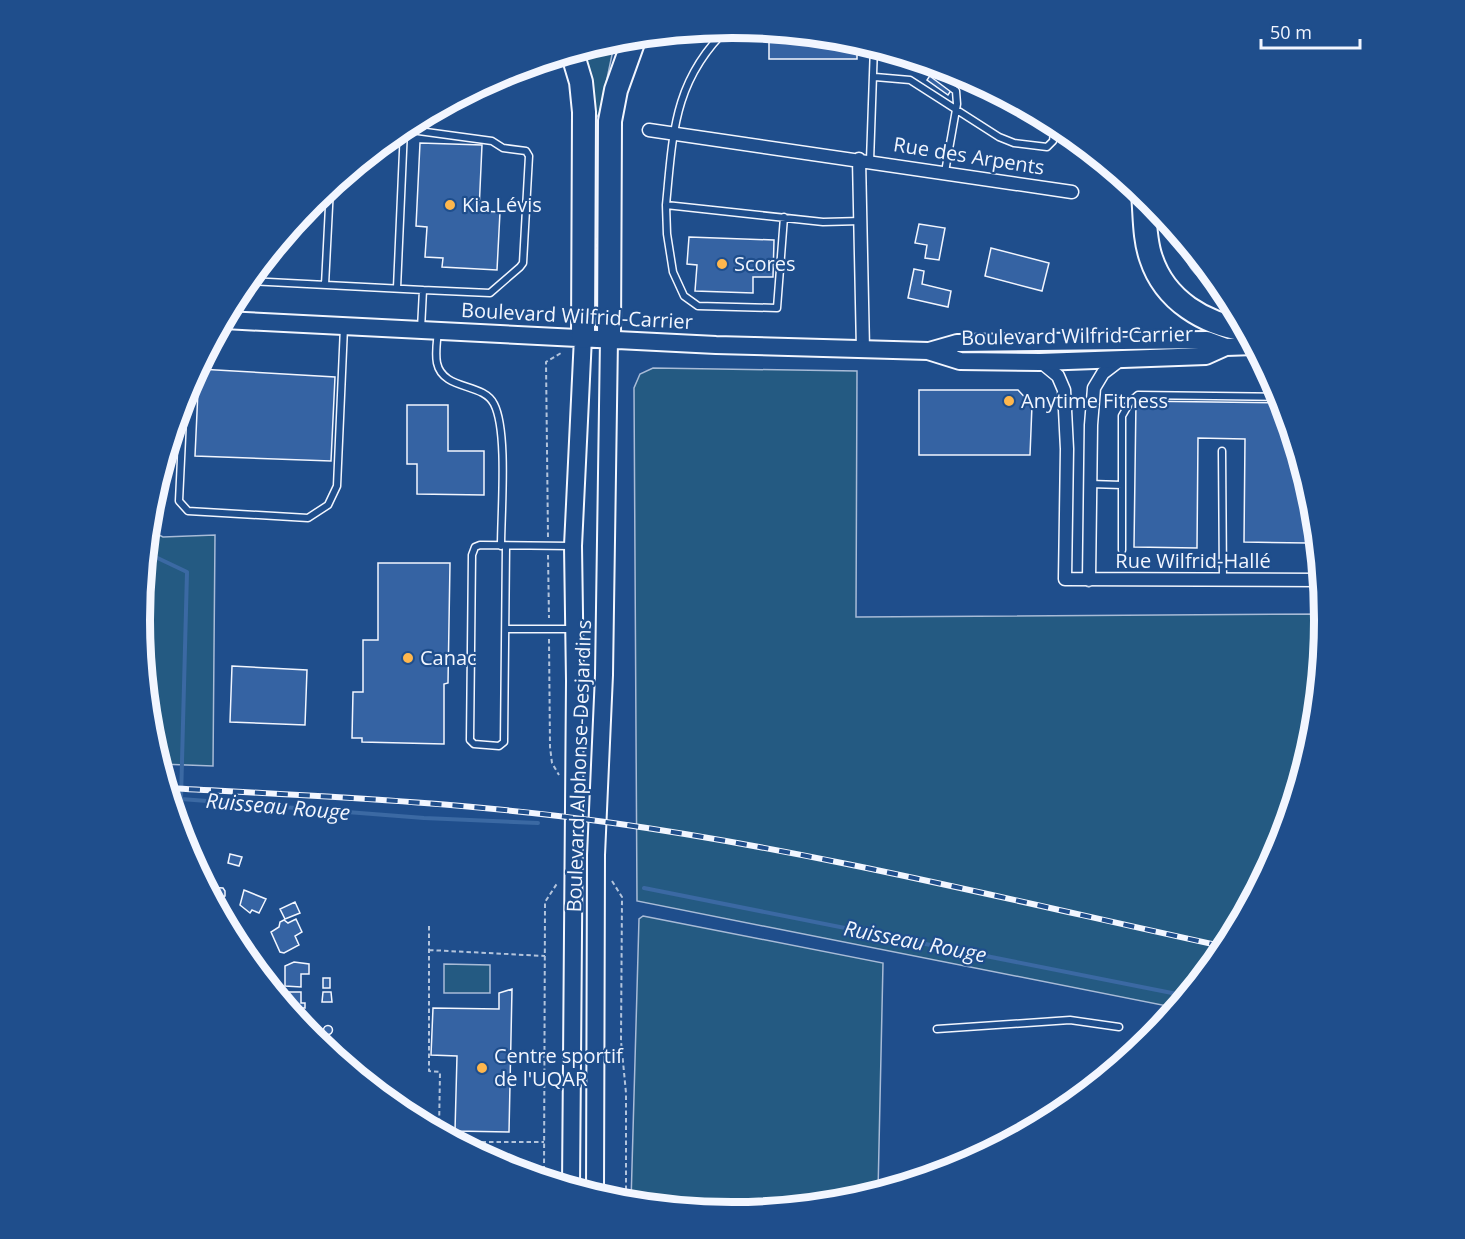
<svg xmlns="http://www.w3.org/2000/svg" width="1465" height="1239" viewBox="0 0 1465 1239" font-family="'Open Sans',sans-serif">
<style>
.green{fill:#245a82;stroke:#a8bbd7;stroke-width:1.5}
.lines{fill:none;stroke-linecap:round;stroke-linejoin:round}
.stream{stroke:#3b69a3;stroke-width:4}
.building{fill:#3563a3;stroke:#f2f6ff;stroke-width:1.5}
.lane-casing{stroke:#f2f6ff;stroke-width:9}
.street-casing{stroke:#f2f6ff;stroke-width:15}
.secondary-casing{stroke:#f2f6ff;stroke-width:20}
.highway-casing{stroke:#f2f6ff;stroke-width:26}
.path{stroke:#b3c4dc;stroke-width:2;stroke-dasharray:4.5 3;stroke-linecap:butt}
.lane{stroke:#1f4e8c;stroke-width:6}
.street{stroke:#1f4e8c;stroke-width:12}
.secondary{stroke:#1f4e8c;stroke-width:16}
.highway{stroke:#1f4e8c;stroke-width:22}
.rail-casing{stroke:#f2f6ff;stroke-width:6}
.rail{stroke:#1f4e8c;stroke-width:4;stroke-dasharray:11;stroke-linecap:butt}
.poi-dot{fill:#ffb74d;stroke:#1f4e8c;stroke-width:2}
.labels{text-anchor:middle;stroke-width:4.5;stroke-linejoin:round;paint-order:stroke}
.street-label{font-size:20px;fill:#f2f6ff;stroke:#1f4e8c}
.poi-label{font-size:20px;fill:#f2f6ff;stroke:#1f4e8c;text-anchor:start}
.water-label{font-size:21px;font-style:italic;fill:#f2f6ff;stroke:#1f4e8c}
.rim{fill:none;stroke:#f2f6ff;stroke-width:8}
</style>
<rect width="100%" height="100%" fill="#1f4e8c"/>
<path class="green" d="M619 38 613 50 600 112 597 117 594 118 590 81 583 49Z
M1177 232 1225 291 1226 293C1192 277 1187 269 1177 232Z
M653 368 857 371 856 617 1324 614 1314 735 1280 847 1225 949 1177 1008 637 901 634 388 640 374Z
M149 530 163 537 215 535 213 766 160 764 151 735 140 619Z
M643 916 883 963 878 1192 848 1201 733 1212 631 1202 639 919Z
M444 964 490 965V993H444Z"/>
<g class="lines">
<path class="stream" d="M147 553 187 572 181 799 424 818 538 823
M644 888 1187 996"/>
</g>
<path class="building" d="M769 31 857 41V59H769Z
M937 65 962 74 948 95 927 80Z
M420 143 482 145 479 211 500 212 497 270 442 267 443 258 425 257 427 227 416 226Z
M919 224 945 228 939 260 925 258 927 245 915 243Z
M689 237 774 240 773 277H753V293L695 291 697 265 687 264Z
M991 248 1049 263 1042 291 985 276Z
M914 269 924 271 922 284 951 291 948 307 908 298Z
M199 369 335 377 331 461 195 456Z
M919 390H1018L1032 405 1030 455H919Z
M1136 401 1283 403 1307 484V543L1244 542 1245 439 1198 438 1197 548 1134 547Z
M407 405H448V451H484V495L417 494V464H407Z
M378 563H450L448 683 444 684V744L362 742V738H352L353 692H363V640H378Z
M232 666 307 670 305 725 230 722Z
M230 854 242 857 239 866 228 863Z
M207 887 223 888 225 891V896L220 898V907Z
M244 890 266 899 259 913 252 910 250 913 240 905Z
M295 902 300 913 285 919 280 909Z
M296 919 302 932 295 936 299 945 284 953 280 952 271 932 279 927 280 922 284 920 288 923Z
M294 962 309 964V974H301V987L285 986V966Z
M323 978H330V988H323Z
M512 989 509 1132 455 1131 457 1056 431 1055 433 1008 499 1009V993Z
M283 992H301V1003H305V1008H299V1021L282 1000Z
M323 992H331L332 1002H322Z
M323.5 1030a4.5 4.5 0 1 1 9 0a4.5 4.5 0 1 1-9 0Z"/>
<g class="lines">
<g class="lane-casing">
<path id="lane" d="M729 27C673 80 673 134 666 205L823 222 861 221
M912 58 956 91 957 104 945 172
M875 77 910 80 999 137 1014 143 1047 147 1053 141 1055 124
M404 129 492 141 503 148 526 151 529 156 523 263 520 267 490 293 423 290
M870 161 874 46
M666 205 667 234 673 272 684 296 698 306 777 308 784 217
M248 281 423 290 421 329
M325 285 330 187
M397 288 404 129H401
M438 331C437 341 435 353 437 363 443 391 483 382 494 404 508 431 501 512 501 546
M184 396 179 501 188 511 308 518 328 505 337 486 344 327
M1222 451 1223 580
M1090 484 1122 485
M506 546 504 742 499 746 474 744 470 740 472 555 475 547 480 545 572 546
M1122 550V416L1130 402 1138 395 1281 397
M506 629H571
M937 1029 1070 1020 1119 1027"/>
</g>
<g class="street-casing">
<path id="street" d="M649 130 1072 192
M859 159 863 350
M1041 362 1058 376 1064 390 1067 449 1065 579 1321 580
M1089 580 1091 425 1094 388 1103 373 1120 360
M234 937 251 963"/>
</g>
<g class="secondary-casing">
<path id="secondary" d="M224 320 716 345 928 351 960 361 1040 362 1206 356 1226 347
M929 351 957 343 1207 340 1226 347 1255 346
M571 1187 575 681 573 546 583 337
M595 1194 596 855 604 675 609 339"/>
</g>
<g class="highway-casing">
<path id="highway" d="M572 52 581 82 584 112 583 337
M1143 194C1145 215 1144 238 1151 258 1165 301 1205 324 1246 330
M609 339 610 121 616 90 635 37"/>
</g>
<path class="path" d="M548 537 546 362 561 353
M548 555 549 618
M549 639 550 747 552 763 559 775
M612 881 622 897 621 1041 626 1093V1201
M429 926V1071L440 1072 439 1131
M429 950 545 956
M459 1142H544
M544 1178 545 902 558 882"/>
<use href="#lane" class="lane"/>
<use href="#street" class="street"/>
<use href="#secondary" class="secondary"/>
<use href="#highway" class="highway"/>
<g class="rail-casing">
<path id="rail" d="M167 788C316 796 466 802 613 823 819 852 1023 903 1226 947"/>
</g>
<use href="#rail" class="rail"/>
</g>
<g class="poi-dot">
<circle cx="450" cy="205" r="6"/>
<circle cx="722" cy="264" r="6"/>
<circle cx="1009" cy="401" r="6"/>
<circle cx="408" cy="658" r="6"/>
<circle cx="482" cy="1068" r="6"/>
</g>
<g class="labels">
<g class="street-label">
<text transform="translate(969 156) rotate(9)" y="7">Rue des Arpents</text>
<text transform="translate(577 316) rotate(3)" y="7">Boulevard Wilfrid-Carrier</text>
<text transform="translate(1077 336) rotate(-1)" y="7">Boulevard Wilfrid-Carrier</text>
<text x="1193" y="568">Rue Wilfrid-Hallé</text>
<text transform="translate(579 766) rotate(-88)" y="7">Boulevard Alphonse-Desjardins</text>
</g>
<g class="poi-label">
<text x="462" y="212">Kia Lévis</text>
<text x="734" y="271">Scores</text>
<text x="1021" y="408">Anytime Fitness</text>
<text x="420" y="665">Canac</text>
<text x="494" y="1063">Centre sportif<tspan x="494" dy="23">de l'UQAR</tspan></text>
</g>
<g class="water-label">
<text transform="translate(278 807) rotate(5)" y="7">Ruisseau Rouge</text>
<text transform="translate(915 942) rotate(11)" y="7">Ruisseau Rouge</text>
</g>
</g>
<path d="M0 0H1465V1239H0ZM150 620a582 582 0 1 1 1164 0a582 582 0 1 1-1164 0Z" fill="#1f4e8c" fill-rule="evenodd"/>
<path class="rim" d="M150 620a582 582 0 1 1 1164 0a582 582 0 1 1-1164 0Z"/>
<path d="M1261 39v9h99v-9" fill="none" stroke="#f2f6ff" stroke-width="3"/>
<text x="1270" y="39" font-size="18" fill="#f2f6ff" stroke="#1f4e8c" stroke-width="4.5" paint-order="stroke">50 m</text>
</svg>
